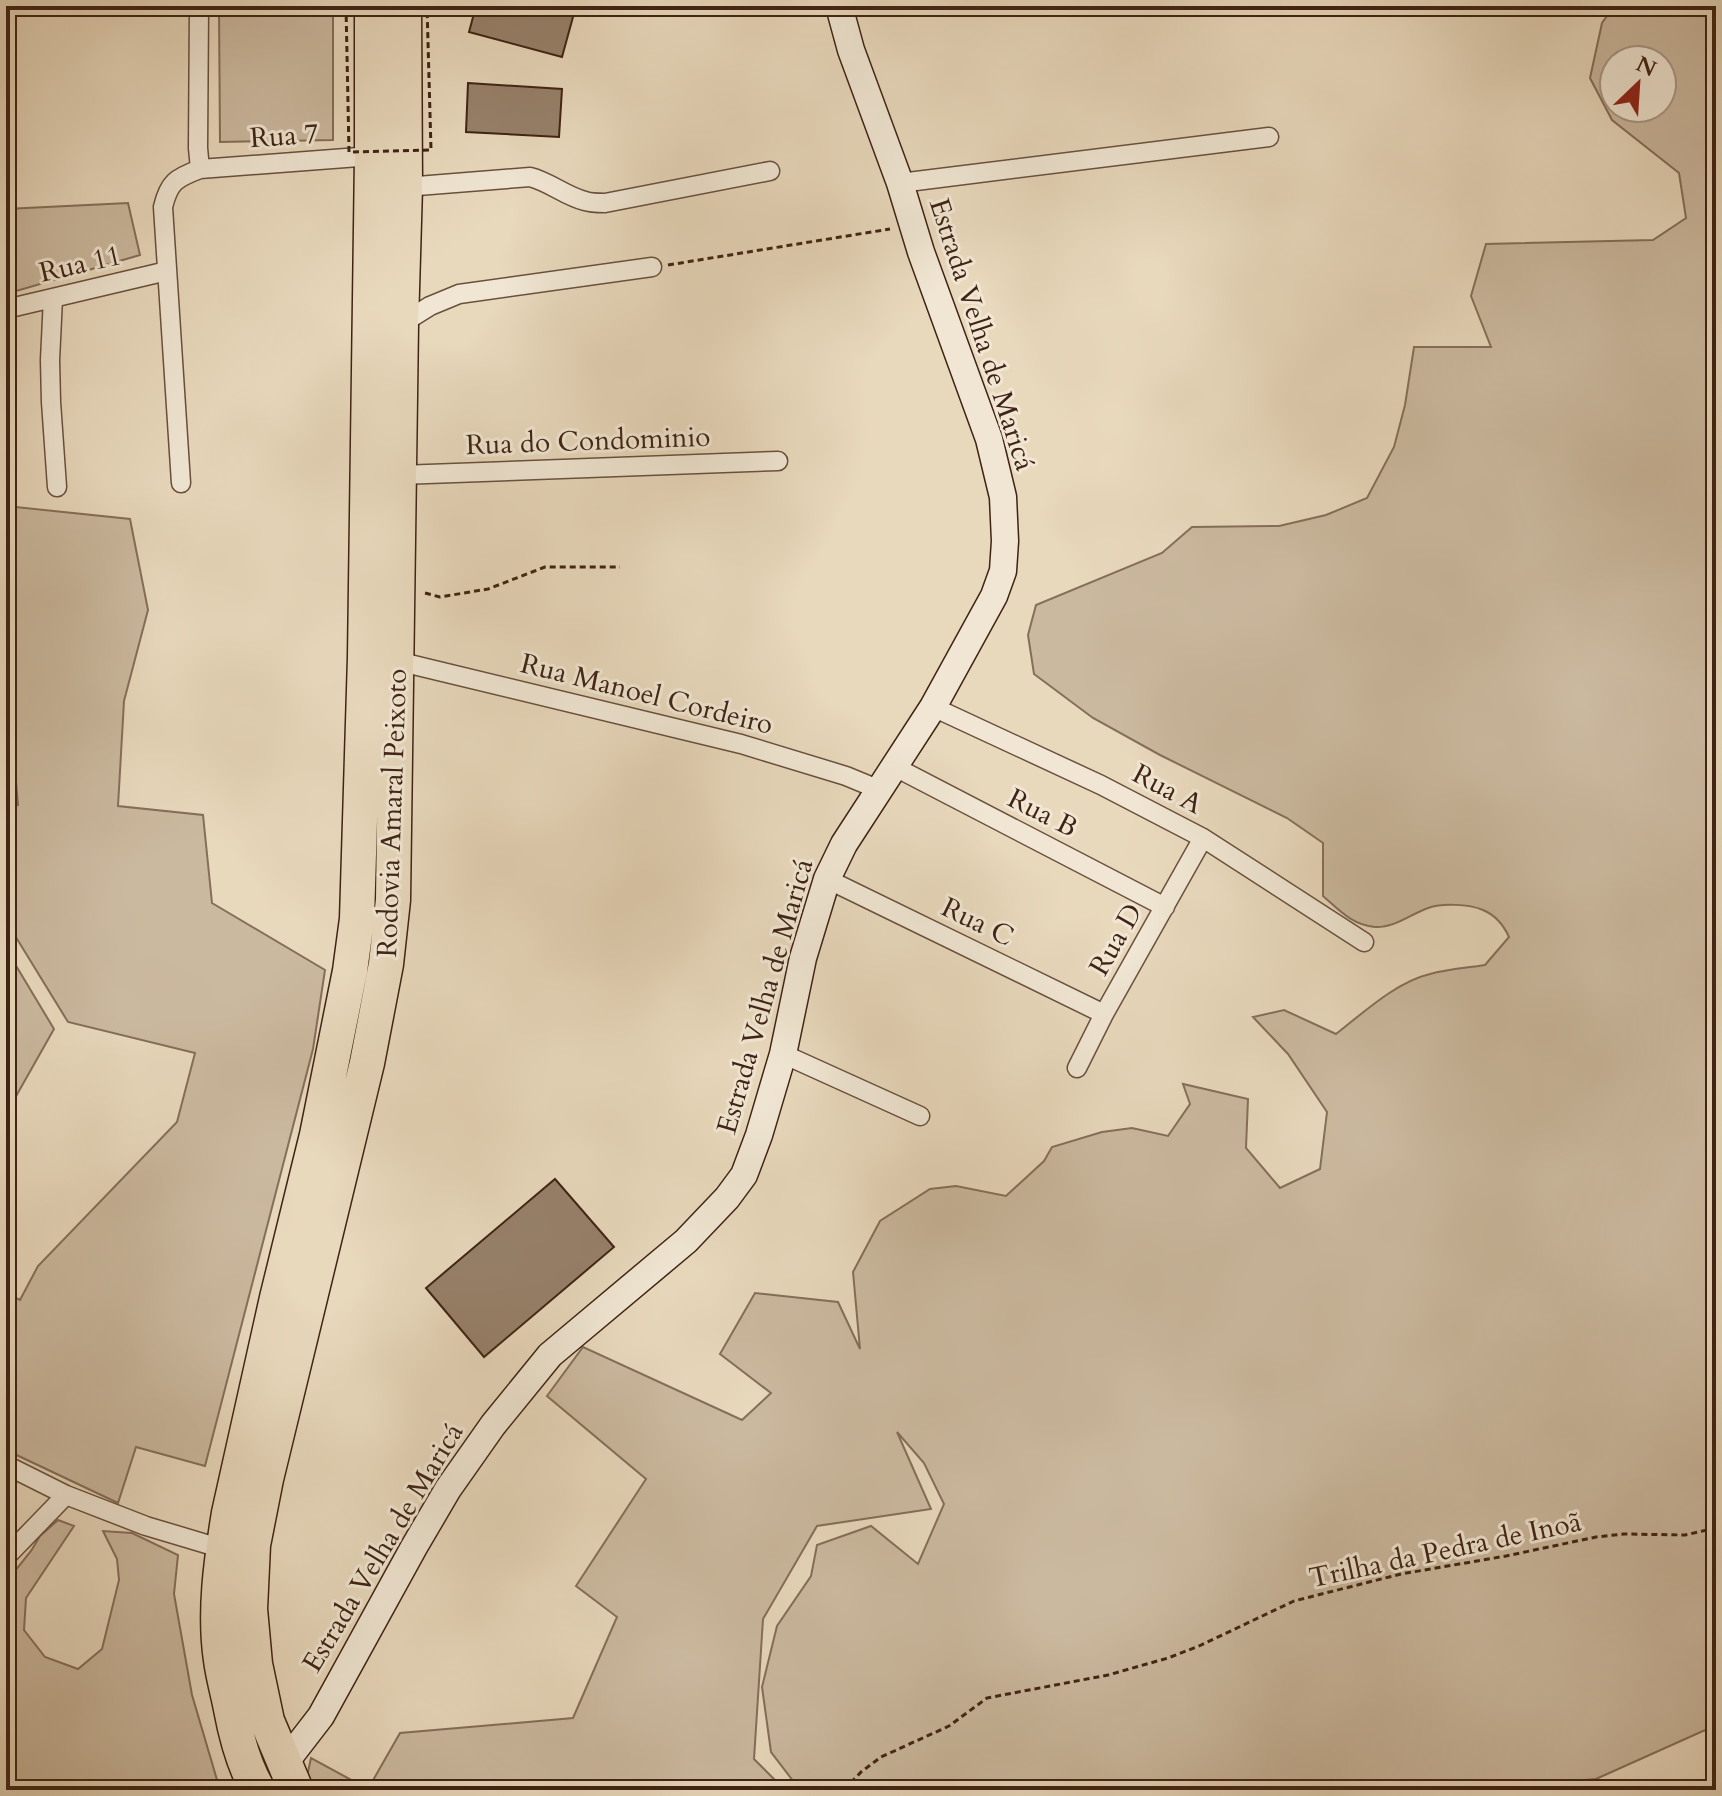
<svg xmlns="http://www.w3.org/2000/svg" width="1722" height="1796" viewBox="0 0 1722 1796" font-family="Cardo,serif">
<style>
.green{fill:#cbb99f;stroke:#856e5a;stroke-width:2;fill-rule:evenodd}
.building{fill:#97816b;stroke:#3f2314;stroke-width:2}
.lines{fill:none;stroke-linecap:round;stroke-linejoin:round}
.street-casing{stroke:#69503e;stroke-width:21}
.secondary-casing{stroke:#3f2314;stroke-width:29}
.highway-casing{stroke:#3f2314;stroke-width:37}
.path{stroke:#3f2314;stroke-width:3;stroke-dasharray:6 4;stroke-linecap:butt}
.street{stroke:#f0e6d3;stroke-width:18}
.secondary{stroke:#f0e6d3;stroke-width:26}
.highway{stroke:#e8d8bc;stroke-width:34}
.path-bridge{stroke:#3f2314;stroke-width:3;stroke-dasharray:6 4;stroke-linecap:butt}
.labels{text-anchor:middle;stroke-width:6;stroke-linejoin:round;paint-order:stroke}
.street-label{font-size:28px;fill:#3f2314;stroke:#f0e6d3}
</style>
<rect width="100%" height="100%" fill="#e8d8bc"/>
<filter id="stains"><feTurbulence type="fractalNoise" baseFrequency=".0025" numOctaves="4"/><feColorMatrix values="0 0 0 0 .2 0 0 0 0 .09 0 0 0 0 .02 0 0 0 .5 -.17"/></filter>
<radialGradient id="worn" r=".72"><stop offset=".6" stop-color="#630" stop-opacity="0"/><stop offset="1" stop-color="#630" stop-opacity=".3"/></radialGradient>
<path class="green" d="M219 6H333V140L220 142Z
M1614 6H1716V1727L1703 1731 1596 1779 1502 1787 1494 1790H800L771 1752 762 1687 777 1626 811 1576 817 1545 871 1526 918 1564 944 1504 924 1463 897 1432 931 1509 817 1526 763 1619 754 1759 785 1790H314L306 1781 311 1758 368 1789 400 1733 573 1718 617 1617 576 1586 646 1479 547 1396 583 1347 742 1420 771 1393 720 1354 755 1293 838 1302 860 1349 853 1272 880 1221 930 1189 956 1186 1006 1196 1044 1161 1052 1147 1102 1132 1132 1128 1168 1136 1190 1104 1183 1084 1248 1099 1246 1148 1280 1188 1320 1169 1327 1112 1288 1054 1253 1017 1284 1010 1336 1034C1363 1013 1396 982 1430 974 1448 969 1467 968 1485 965L1509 937C1504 926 1495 915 1483 910 1469 904 1442 903 1428 908 1411 914 1394 928 1375 927 1352 925 1339 910 1323 896V843L1287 818 1160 755 1093 718 1034 674 1028 635 1036 605 1162 553 1192 527 1279 526 1326 515 1367 498 1394 447 1405 405 1414 347H1491L1471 296 1486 244 1653 240 1686 218 1679 173 1612 120 1590 78 1602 23ZM1614 60H1662V108H1614Z
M128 203 140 255 6 294V209Z
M6 506 130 519 148 610 124 701 118 806 203 815 212 903 325 970 313 1049 205 1466 136 1447 118 1503 6 1450V1293L20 1300 38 1266 177 1122 195 1053 68 1022 6 921V808L18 805 6 666Z
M6 949 54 1029 6 1114Z
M58 1520 74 1526 26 1598 24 1630 45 1657 78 1669 102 1649 119 1580 117 1559 103 1531 132 1533 178 1555 174 1594 192 1695 220 1790H6V1582L31 1551 40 1536Z"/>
<path class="building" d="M476 6H576L562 57 469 32Z
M468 83 562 89 559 137 466 132Z
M555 1179 614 1247 484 1357 426 1288Z"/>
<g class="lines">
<g class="street-casing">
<path id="street" d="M199 6 198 148 200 169
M900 183 1269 137
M405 187 530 177C550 182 565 196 585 201 591 203 598 203 605 203L770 171
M53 298 50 360 51 402 57 487
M6 309 167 271
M401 324 430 306 459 294 652 267
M400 475 778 461
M181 483 163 207C169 182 176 178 200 169L372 156
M397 661 741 744 846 776 880 790
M933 707 1101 785 1203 838 1364 942
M895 767 1165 907
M827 879 1104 1014
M783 1054 920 1116
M1077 1068 1104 1014 1203 838
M6 1465 66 1495 146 1526 223 1549
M6 1557 66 1495"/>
</g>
<g class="secondary-casing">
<path id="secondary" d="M284 1764 321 1716 414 1547 448 1489 493 1425 550 1355 686 1241 727 1198 744 1175 759 1135 783 1054 803 958 827 879 844 844 933 707 994 596 1003 571 1005 541 1003 497 989 439 921 252 900 183 851 50 839 6"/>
</g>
<g class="highway-casing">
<path id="highway" d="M258 1790C244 1766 236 1736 231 1709 228 1693 223 1676 221 1660 214 1612 221 1562 229 1513L277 1298 317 1135 350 971 357 919 365 657 372 156V6
M296 1790 267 1721 255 1664 250 1609 253 1545 266 1479 367 1063 386 964 393 900 401 324 405 187 404 6"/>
</g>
<path class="path" d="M668 265 890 229
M425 593 440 597 488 589 545 567H620
M844 1790 861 1772 881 1757 949 1726 987 1698 1108 1675 1168 1658 1199 1646 1294 1601 1401 1574 1506 1556 1596 1537 1624 1534 1685 1535 1716 1528"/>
<use href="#street" class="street"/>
<use href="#secondary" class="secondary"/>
<use href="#highway" class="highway"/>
<path class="path-bridge" d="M346 6 349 152 431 150 427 6"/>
</g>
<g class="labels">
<g class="street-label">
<text transform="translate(284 135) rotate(-4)" y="10">Rua 7</text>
<text transform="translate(80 263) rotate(-13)" y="10">Rua 11</text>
<text transform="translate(983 334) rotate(72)" y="10">Estrada Velha de Maricá</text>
<text transform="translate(588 440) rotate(-2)" y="10">Rua do Condominio</text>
<text transform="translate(647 693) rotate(14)" y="10">Rua Manoel Cordeiro</text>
<text transform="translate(1168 788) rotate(28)" y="10">Rua A</text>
<text transform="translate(1043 812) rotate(27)" y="10">Rua B</text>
<text transform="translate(391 813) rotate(-88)" y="10">Rodovia Amaral Peixoto</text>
<text transform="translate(978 921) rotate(26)" y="10">Rua C</text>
<text transform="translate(1115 939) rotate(-60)" y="10">Rua D</text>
<text transform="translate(764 996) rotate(-74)" y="10">Estrada Velha de Maricá</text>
<text transform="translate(382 1547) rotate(-59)" y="10">Estrada Velha de Maricá</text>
<text transform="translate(1445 1549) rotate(-12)" y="10">Trilha da Pedra de Inoã</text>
</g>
</g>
<rect width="1722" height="1796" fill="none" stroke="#e8d8bc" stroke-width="32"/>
<rect x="8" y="8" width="1706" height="1780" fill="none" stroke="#3f2314" stroke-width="4"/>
<rect x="16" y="16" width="1690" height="1764" fill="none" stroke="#3f2314" stroke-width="2"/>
<g transform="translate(1638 84) rotate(25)"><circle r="38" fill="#f0e6d3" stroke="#a99887" stroke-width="2"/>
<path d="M0-6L14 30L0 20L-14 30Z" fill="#8f2418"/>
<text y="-12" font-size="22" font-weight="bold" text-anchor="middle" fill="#3f2314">N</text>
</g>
<rect width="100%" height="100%" filter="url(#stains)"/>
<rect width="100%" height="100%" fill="url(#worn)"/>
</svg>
